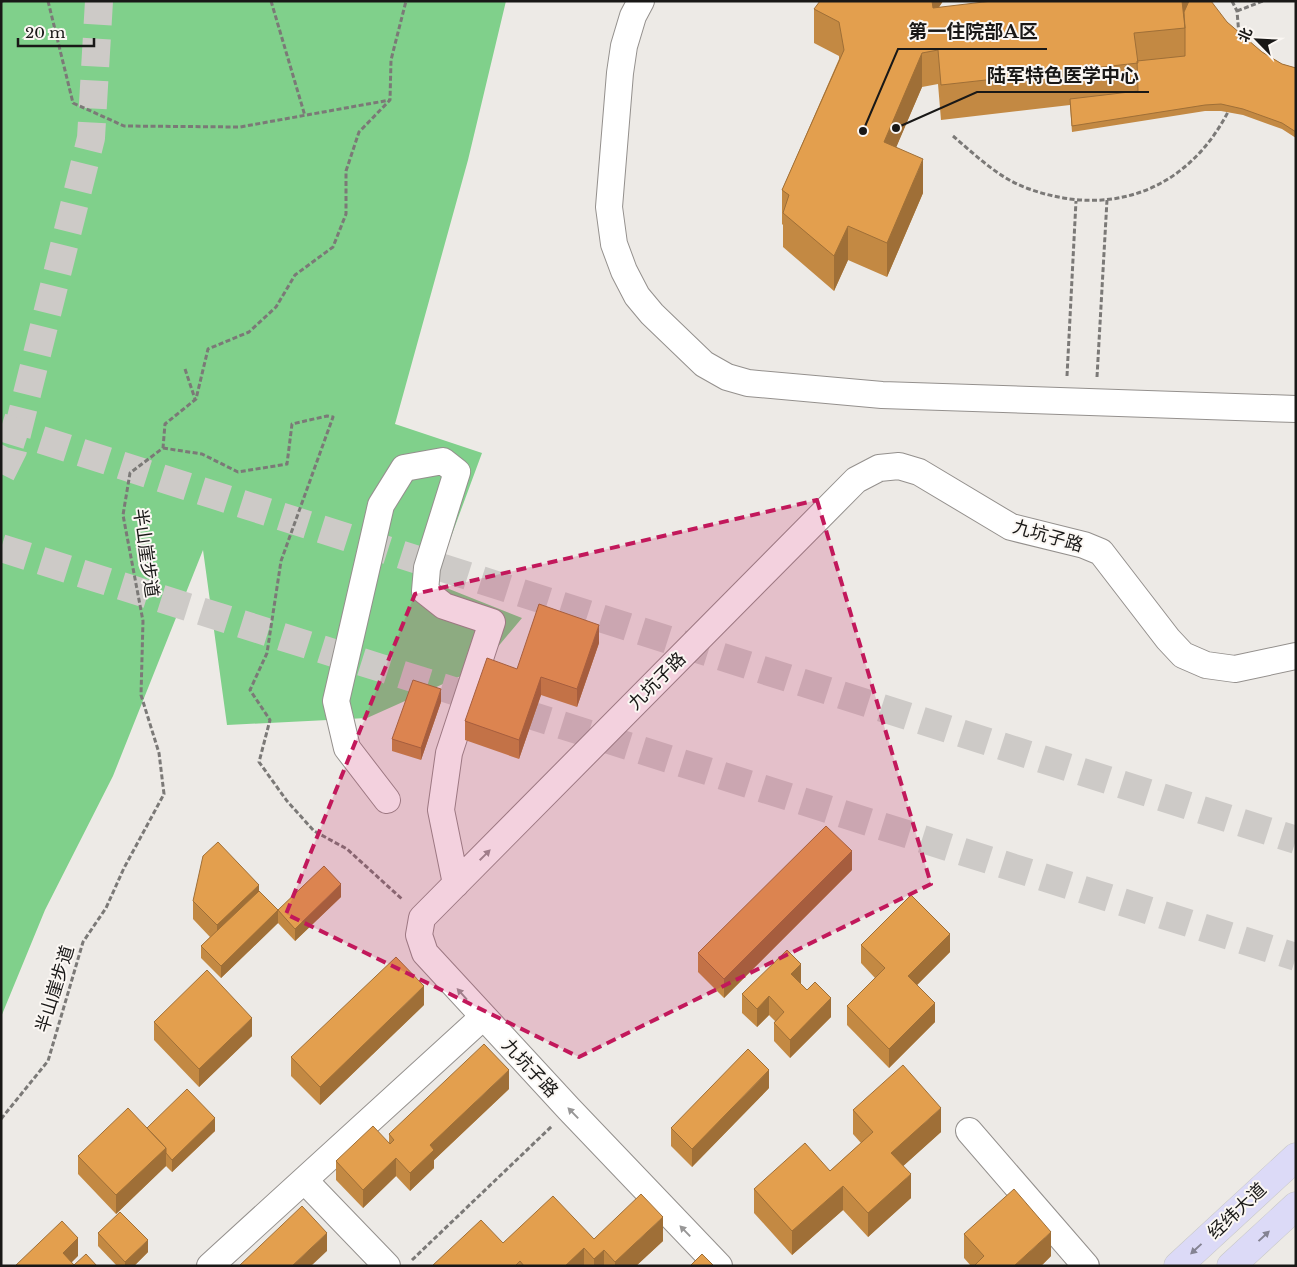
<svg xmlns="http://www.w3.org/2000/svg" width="1297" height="1267" viewBox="0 0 1297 1267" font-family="'Libre Baskerville','Noto Sans SC',serif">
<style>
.forest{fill:#80d08b}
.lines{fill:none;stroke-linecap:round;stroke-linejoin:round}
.major-tunnel{stroke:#cdcac7;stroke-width:28;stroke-dasharray:28 14;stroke-linecap:butt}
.highway-tunnel{stroke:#cdcac7;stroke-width:28;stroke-dasharray:28 14;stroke-linecap:butt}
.minor-casing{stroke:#94908d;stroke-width:28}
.major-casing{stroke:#c8c8c7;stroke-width:29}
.path{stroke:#7b7977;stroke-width:3;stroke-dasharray:5 2.5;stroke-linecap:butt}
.minor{stroke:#fff;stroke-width:26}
.major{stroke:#dcdaf7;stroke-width:28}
.wall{fill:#c38943}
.shaded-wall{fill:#9f6f37}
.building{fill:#e39f4e;stroke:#9f6f37}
.oneway{fill:#989797}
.oneway2{fill:#848392}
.marked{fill:#c2185b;fill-opacity:0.2;stroke:#c2185b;stroke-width:4;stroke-dasharray:10 6;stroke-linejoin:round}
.labels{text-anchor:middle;stroke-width:4;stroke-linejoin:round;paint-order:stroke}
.street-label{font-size:18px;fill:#191817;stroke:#fbf7f3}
.leader{fill:none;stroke:#191817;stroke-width:2}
.callout-dot{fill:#191817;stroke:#fbf7f3;stroke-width:2}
.callout-label{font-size:19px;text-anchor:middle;font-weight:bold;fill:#191817;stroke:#fbf7f3;stroke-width:4;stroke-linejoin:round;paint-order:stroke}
</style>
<rect width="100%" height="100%" fill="#edeae6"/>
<path class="forest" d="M1 1H506L468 160 395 424 482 453 434 583 522 618 481 667 367 718 227 725 203 550 113 776 45 910 1 1017Z"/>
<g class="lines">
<path class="major-tunnel" d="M1 474 13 450 91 138 99 1"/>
<path class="highway-tunnel" d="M1 427 1296 840
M1 548 1296 957"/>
<g class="minor-casing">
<path id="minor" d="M641 1 633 16 624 46 620 73 609 207 614 244 624 271 637 296 652 314 704 364 727 377 748 383 882 395 1296 409
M387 800 347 748 336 701 381 505 404 468 443 461 457 472 427 568 425 591 444 606 492 622 449 753 441 810 456 884
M969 1131 1086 1266
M305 1181 387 1266
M210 1266 483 1017
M719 1266 569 1109 425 953 419 935 422 918 856 480 879 468 899 466 919 472 1011 527 1084 545 1101 552 1168 639 1183 655 1206 665 1235 669 1296 656"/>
</g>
<g class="major-casing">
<path id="major" d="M1178 1266 1296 1157
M1231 1266 1296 1206"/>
</g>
<path class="path" d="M48 1 73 103 124 126 240 127 390 100
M271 1 305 116
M1232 1 1237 11 1239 35
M1 2 3 1
M1237 11 1263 1
M953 136C974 154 998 177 1024 187 1109 220 1188 191 1229 110
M185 369 195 399
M1067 376 1076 201
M1097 377 1107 200
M163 448 202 454 238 472 287 464 292 424 327 416 333 417 281 561 267 653 250 690 270 720 259 762 287 801 314 831 347 849 403 900
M1 1119 48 1061 83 942 106 908 124 868 164 794 159 753 141 695 143 621 123 515 130 473 163 448 165 424 196 399 208 349 249 332 276 307 295 275 333 247 346 214V171L359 132 390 100 391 60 406 1
M412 1260 552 1126"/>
<use href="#minor" class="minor"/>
<use href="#major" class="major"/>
</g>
<path class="wall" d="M943 1 939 7 1227 22 1262 52 1282 64 1296 68V138L1282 129 1243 115 1221 111H1205L1072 132 1070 105 941 120 938 84 922 87 896 147 923 193 887 277 848 260 834 291 783 247V225L782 224V190L839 59V56L814 43V9Z
M599 643 577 707 541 695 519 759 465 740V721L517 669Z
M441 702 421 760 392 751V739Z
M852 870 724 998 698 972V953Z
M259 891 278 910 341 897 295 941 278 923 221 978 201 958V946L210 937 193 919V901Z
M861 945 950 952 917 985 935 1022 889 1068 847 1025V1006L875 978 861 963Z
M801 983 800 984 831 1017 790 1058 774 1041V1023L775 1021 769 1015 757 1027 742 1013V994Z
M424 1005 320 1105 291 1076V1057Z
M154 1022 252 1036 199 1087 154 1040Z
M769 1088 692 1167 671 1146V1128Z
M509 1089 434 1160V1168L410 1191 396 1176 363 1208 336 1180V1161L389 1144V1134Z
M853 1110 941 1132 903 1166 911 1198 868 1237 843 1210 792 1255 754 1213V1189L830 1171 861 1143 853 1134Z
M147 1128 215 1131 172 1172 166 1166 116 1214 78 1174V1156Z
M98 1233 148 1252 134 1266H117L98 1246Z
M964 1234 1051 1256 1041 1266H971L964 1258Z
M594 1239 663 1241 636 1266H432L503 1243Z"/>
<path class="shaded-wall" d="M930 1H943L930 21Z
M1181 1H1191L1182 22Z
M922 53V87L884 176V142Z
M923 159V193L887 277V243Z
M848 226V260L834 291V256Z
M599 625V643L577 707V689Z
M541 677V695L519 759V740Z
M441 689V702L421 760V748Z
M852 851V870L724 998V979Z
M341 884V897L295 941V929Z
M259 885V903L217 944V925Z
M278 910V923L221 978V966Z
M950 934V952L908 994V976Z
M801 964V983L791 993V974Z
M424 986V1005L320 1105V1087Z
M769 996V1015L757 1027V1009Z
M831 998V1017L790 1058V1040Z
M935 1003V1022L889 1068V1049Z
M252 1018V1036L199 1087V1069Z
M509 1070V1089L434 1160V1168L410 1191V1173L430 1145Z
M769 1070V1088L692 1167V1149Z
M941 1108V1132L891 1177V1153Z
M215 1118V1131L172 1172V1160Z
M166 1148V1166L116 1214V1195Z
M396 1158V1176L363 1208V1190Z
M911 1174V1198L868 1237V1213Z
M843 1186V1210L792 1255V1231Z
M663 1217V1241L636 1266H615V1262Z
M1051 1232V1256L1041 1266H1014Z
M327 1233V1251L311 1266H292Z
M78 1238V1256L68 1266 63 1253Z
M148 1240V1252L134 1266H125V1262Z
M584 1248V1266H565Z
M604 1250V1266H594V1259Z"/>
<path class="building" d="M820 1H932L933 8 992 1H1182L1185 28 1134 33 1138 63 941 85 938 50 922 53 884 142 923 159 887 243 848 226 834 256 783 213 789 195 782 190 844 50 839 22 814 9Z
M1189 1H1211L1227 22 1262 52 1282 64 1296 68V132L1282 123 1243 109 1221 104 1205 105 1072 126 1070 99 1138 91 1137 61 1185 56V28L1184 12Z
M539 604 599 625 577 689 541 677 519 740 465 721 487 658 517 669Z
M413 680 441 689 421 748 392 739Z
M826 826 852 851 724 979 698 953Z
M218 842 259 885 217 925 193 901 203 856Z
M324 866 341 884 295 929 278 910Z
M259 891 278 910 221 966 201 946Z
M911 895 950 934 908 976 935 1003 889 1049 847 1006 885 968 861 945Z
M787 950 801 964 791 974 807 990 815 982 831 998 790 1040 774 1023 784 1012 769 996 757 1009 742 994Z
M396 957 424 986 320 1087 291 1057Z
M207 970 252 1018 199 1069 154 1022Z
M484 1044 509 1070 430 1145 434 1150 410 1173 396 1158 363 1190 336 1161 373 1126 390 1144 394 1140 389 1134Z
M748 1049 769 1070 692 1149 671 1128Z
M903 1065 941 1108 891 1153 911 1174 868 1213 843 1186 792 1231 754 1189 805 1143 830 1171 873 1132 853 1110Z
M187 1089 215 1118 172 1160 166 1153V1148L147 1128Z
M128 1108 166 1148 116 1195 78 1156Z
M1014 1189 1051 1232 1014 1266H974L984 1256 964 1234Z
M641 1194 663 1217 615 1262 604 1250 594 1259 584 1248 565 1266H524L520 1261 515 1266H432L481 1220 503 1243 553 1196 594 1239Z
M302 1206 327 1233 292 1266H239Z
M120 1212 148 1240 125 1262 98 1233Z
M62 1221 78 1238 63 1253 74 1265 86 1254 97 1266H15Z
M702 1254 714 1266H690Z"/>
<defs><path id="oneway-solid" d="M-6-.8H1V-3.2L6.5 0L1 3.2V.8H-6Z" transform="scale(1.25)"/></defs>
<g class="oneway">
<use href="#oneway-solid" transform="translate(485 855) rotate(-45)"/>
<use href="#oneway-solid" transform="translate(462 994) rotate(-132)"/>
<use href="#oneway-solid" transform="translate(573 1113) rotate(-134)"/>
<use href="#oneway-solid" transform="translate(685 1231) rotate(-134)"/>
</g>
<g class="oneway2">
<use href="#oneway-solid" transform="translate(1264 1236) rotate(-43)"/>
<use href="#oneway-solid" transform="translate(1196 1249) rotate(137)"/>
</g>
<path class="marked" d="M817 500 931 884 579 1057 286 914 415 594Z"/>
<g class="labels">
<g class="street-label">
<text transform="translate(1048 536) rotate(16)" y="6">九坑子路</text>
<text transform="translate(146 553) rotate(82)" y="6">半山崖步道</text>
<text transform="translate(657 681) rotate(-45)" y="6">九坑子路</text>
<text transform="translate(55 989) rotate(-73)" y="6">半山崖步道</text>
<text transform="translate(530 1068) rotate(47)" y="6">九坑子路</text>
<text transform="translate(1237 1211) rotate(-43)" y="6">经纬大道</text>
</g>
</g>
<path class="leader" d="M863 131L898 49H1047M896 128L977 92H1149"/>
<g class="callout-dot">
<circle cx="863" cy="131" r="5"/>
<circle cx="896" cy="128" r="5"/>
</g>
<g class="callout-label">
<text x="973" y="38">第一住院部A区</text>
<text x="1063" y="82">陆军特色医学中心</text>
</g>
<rect width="1297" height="1267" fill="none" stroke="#191817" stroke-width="5"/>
<g transform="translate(1257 40) rotate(294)" stroke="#fbf7f3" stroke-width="4" paint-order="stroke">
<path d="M0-4L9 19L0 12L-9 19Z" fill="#191817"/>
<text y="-8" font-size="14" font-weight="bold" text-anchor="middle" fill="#191817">北</text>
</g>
<path d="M18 38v8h76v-8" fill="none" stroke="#191817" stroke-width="2.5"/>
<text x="25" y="38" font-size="15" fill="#191817" stroke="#fbf7f3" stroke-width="4" paint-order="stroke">20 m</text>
</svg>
